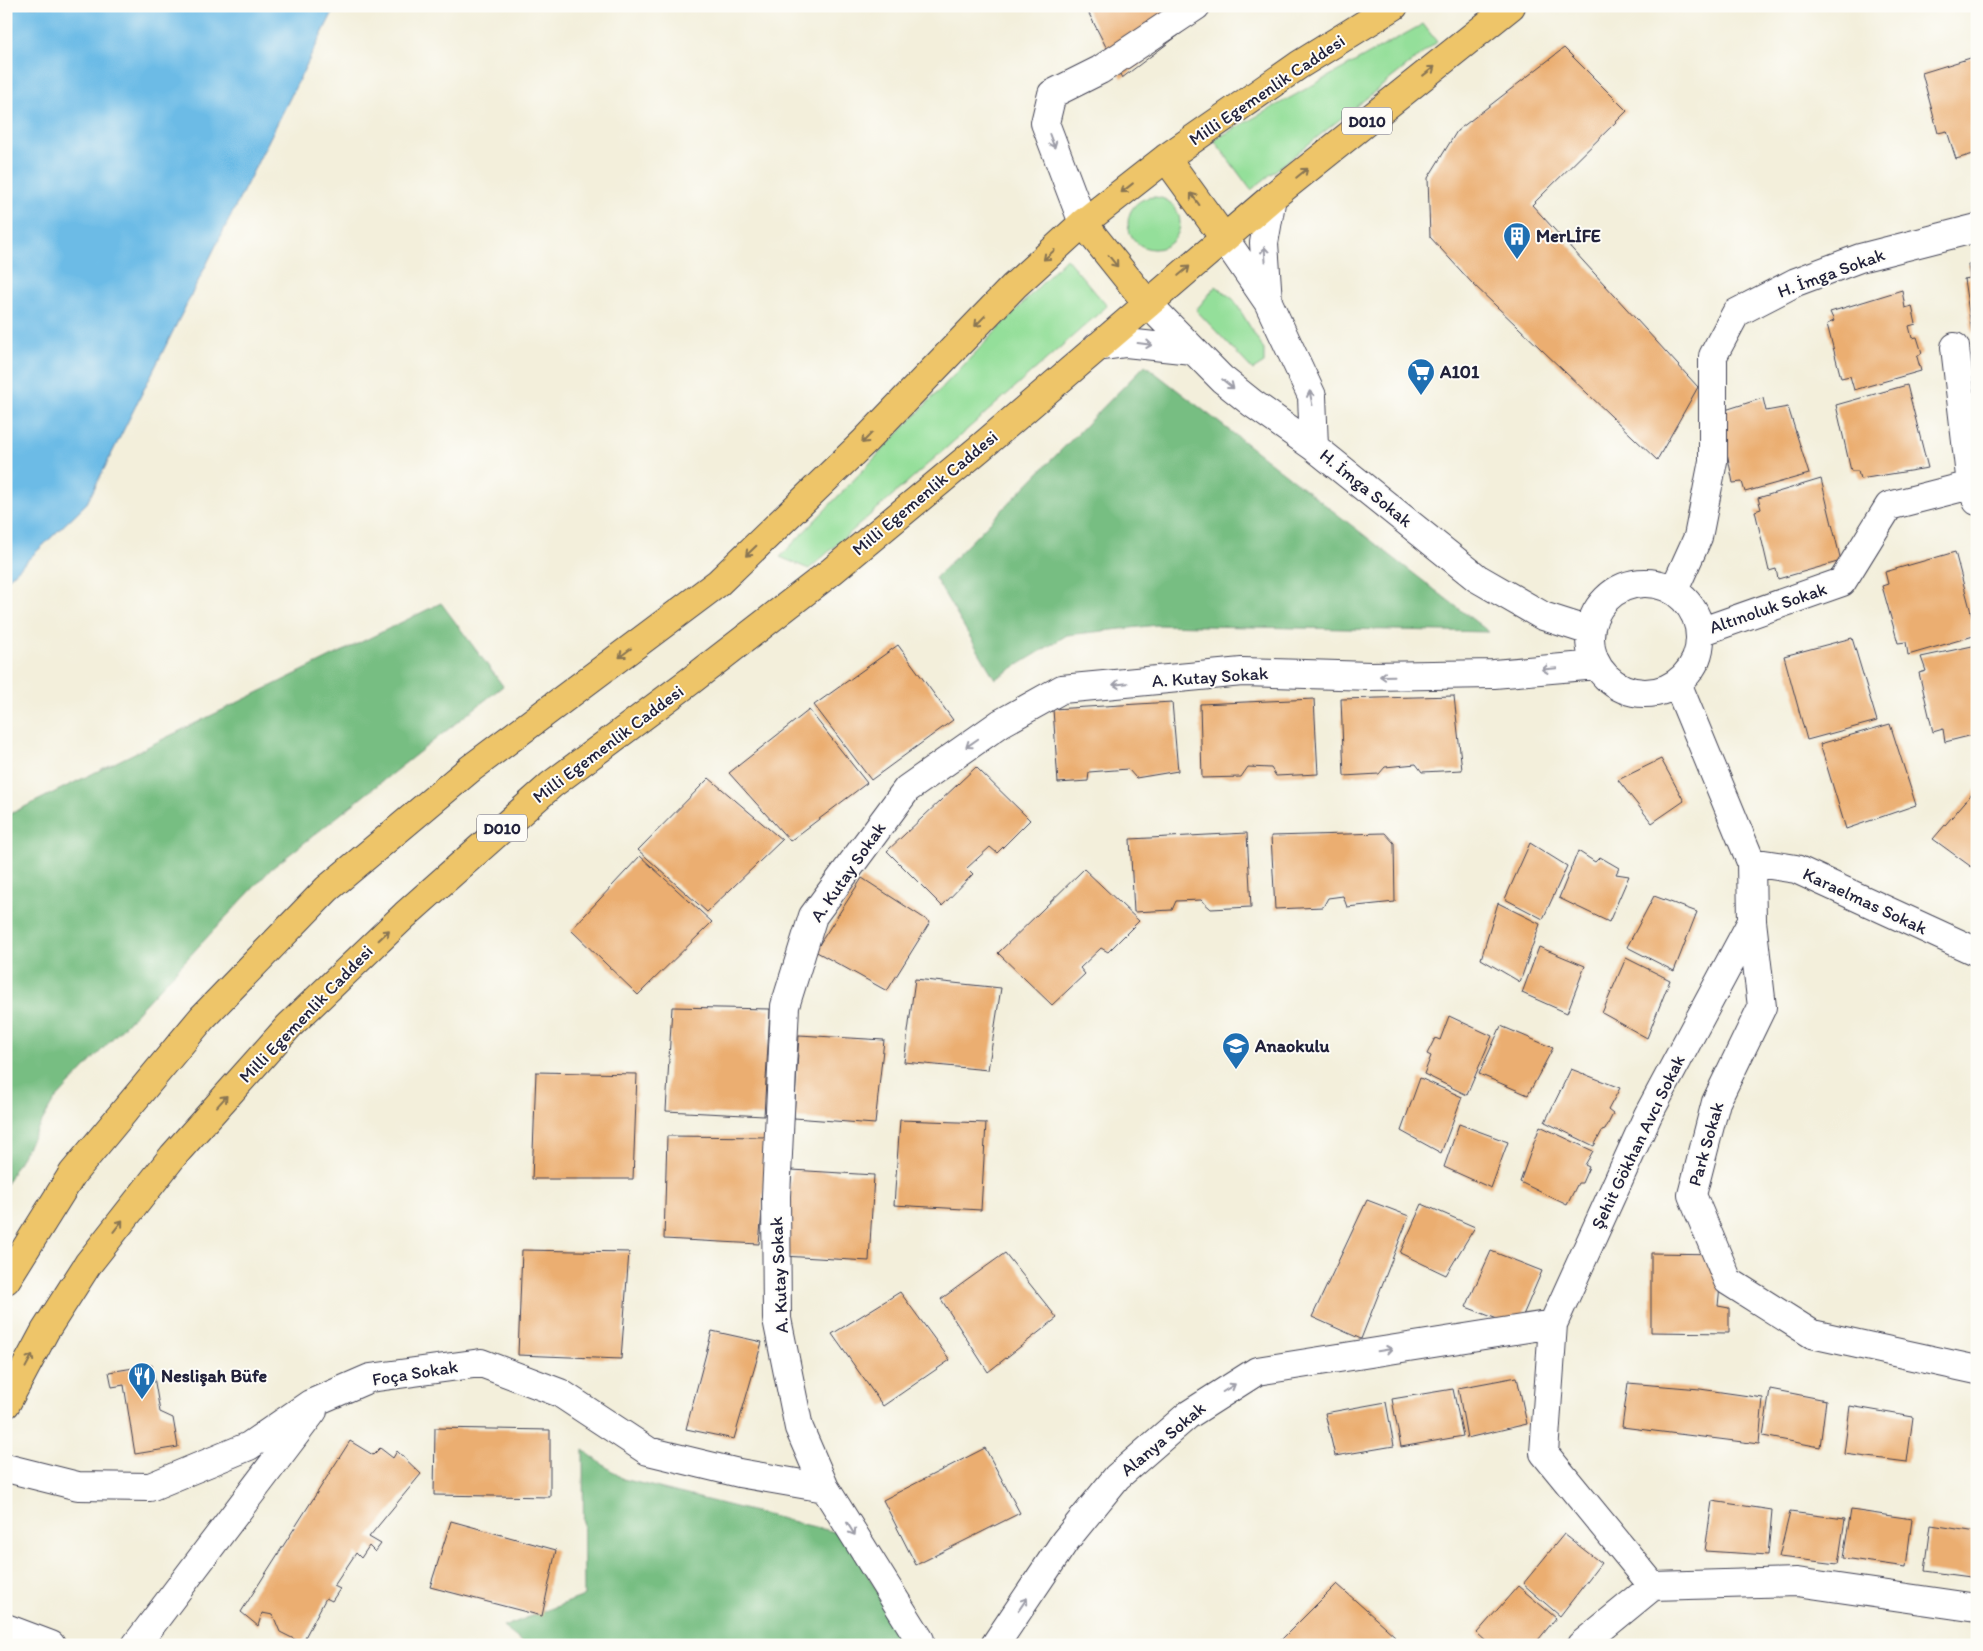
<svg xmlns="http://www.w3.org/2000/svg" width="1983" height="1651" viewBox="0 0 1983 1651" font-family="Itim,sans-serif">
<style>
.green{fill:#94df9a;stroke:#5b806a}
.forest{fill:#77be82;stroke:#4c705e}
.water{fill:#6cbbe6;stroke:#476e90}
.building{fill:#ebae71}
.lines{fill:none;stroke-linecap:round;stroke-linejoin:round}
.minor-casing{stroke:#414153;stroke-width:30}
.trunk-casing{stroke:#414153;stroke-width:30}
.minor{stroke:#fff;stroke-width:28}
.trunk{stroke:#eec569;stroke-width:28}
.oneway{stroke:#887452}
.oneway2{stroke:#9c9ca7}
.labels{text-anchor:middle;stroke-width:4;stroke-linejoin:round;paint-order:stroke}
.shield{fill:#fdfcf7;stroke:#646373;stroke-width:1}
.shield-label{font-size:16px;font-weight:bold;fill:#22223b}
.street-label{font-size:18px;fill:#22223b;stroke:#fdfcf7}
.poi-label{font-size:18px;font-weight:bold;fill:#22223b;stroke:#fdfcf7;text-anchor:start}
</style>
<rect width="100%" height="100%" fill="#fdfcf7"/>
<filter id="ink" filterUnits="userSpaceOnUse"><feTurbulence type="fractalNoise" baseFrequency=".02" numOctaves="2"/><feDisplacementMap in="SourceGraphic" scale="10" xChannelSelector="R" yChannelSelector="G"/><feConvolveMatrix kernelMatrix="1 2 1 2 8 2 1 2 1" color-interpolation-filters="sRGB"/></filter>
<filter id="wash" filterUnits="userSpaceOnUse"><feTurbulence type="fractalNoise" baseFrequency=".0096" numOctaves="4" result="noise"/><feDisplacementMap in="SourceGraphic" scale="20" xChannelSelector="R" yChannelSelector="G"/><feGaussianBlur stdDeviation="1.12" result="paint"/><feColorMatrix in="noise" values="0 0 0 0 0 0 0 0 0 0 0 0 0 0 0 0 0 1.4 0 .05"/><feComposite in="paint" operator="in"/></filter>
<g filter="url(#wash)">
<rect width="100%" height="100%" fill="#f3efdb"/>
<path class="green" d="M1423 24 1437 42 1251 190 1214 140Z
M1128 223a26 26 0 1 1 52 0a26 26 0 1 1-52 0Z
M1066 258 1107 306 809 569 780 557Z
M1216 286 1234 300 1264 350V363L1253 370 1196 310Z"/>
<path class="forest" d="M1145 365 1489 632 1157 625 1067 635 995 679 935 578Z
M441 603 503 686 271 869 53 1102 6 1184V816Z
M583 1450 623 1479 843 1534 910 1645H526L503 1627 584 1596Z"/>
<path class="water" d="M6 6H336L87 503 6 581Z"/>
<g id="blocks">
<path class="building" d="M1085 6H1217L1122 78Z
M1564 48 1627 111 1532 205 1698 387 1657 460 1472 283 1430 237 1428 178 1457 131Z
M1977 56V153L1956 159 1947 131 1938 133 1922 73Z
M1977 263V333H1972L1964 279 1970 278 1968 265Z
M1902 290 1905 308 1912 306 1916 324 1909 326 1912 338 1917 337 1922 353 1917 357 1921 371 1854 390 1850 376 1841 378 1827 324 1834 321 1830 312Z
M1977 354V426L1965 368H1972L1970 355Z
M1907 385 1928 468 1860 479 1858 471H1851L1836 405Z
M1763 398 1766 411 1788 407 1809 474 1745 492 1742 482 1733 483 1719 412Z
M1821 479 1841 561 1778 579 1776 569 1769 571 1755 511 1761 509 1758 498Z
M1955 552 1977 635 1908 655 1906 642 1898 643 1882 586 1888 584 1885 572Z
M1852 638 1877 721 1807 740 1784 656Z
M898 645 953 720 871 780 814 705Z
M1977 645V734L1945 742 1943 729 1933 732 1919 673 1926 671 1921 657Z
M1454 696 1462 770 1422 772 1416 764 1385 767 1379 774 1344 776 1341 699Z
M1314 699 1318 774 1276 776 1271 768 1248 767 1241 777 1202 778 1200 704Z
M1172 702 1178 771 1136 778 1128 769 1089 772 1088 781 1058 783 1053 709Z
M809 710 867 783 790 841 729 773Z
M1890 724 1916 805 1846 829 1820 744Z
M1661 759 1684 801 1652 823 1618 780Z
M976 767 1030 820 997 853 990 847 967 868 973 874 942 906 887 851Z
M709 778 782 840 707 912 638 850Z
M1977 788V871L1933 839Z
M1247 833 1251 907 1211 909 1201 900 1176 901 1172 910 1134 912 1130 839Z
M1385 833 1394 843 1395 902 1347 907 1343 896 1328 898 1323 907 1275 909 1271 836Z
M1530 843 1567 866 1543 919 1505 899Z
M1578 851 1595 862 1600 857 1619 868 1616 874 1629 876 1609 922 1559 898Z
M640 856 712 922 638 995 571 930Z
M1084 869 1139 921 1108 952 1101 948 1080 968 1085 974 1052 1005 998 953Z
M862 878 930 922 887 991 815 951Z
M1654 896 1697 912 1674 971 1627 947Z
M1498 903 1540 924 1520 982 1481 959Z
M1539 947 1585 966 1567 1013 1522 993Z
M1626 958 1670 980 1647 1038 1602 1013Z
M915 979 1001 988 988 1070 904 1062Z
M672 1007 770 1009 764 1116 666 1111Z
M1449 1016 1492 1036 1467 1095 1424 1074 1431 1056 1427 1054 1435 1038 1440 1040Z
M1501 1026 1553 1048 1528 1095 1479 1074Z
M799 1035 884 1040 875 1124 794 1118Z
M1571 1069 1620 1088 1608 1110 1613 1114 1605 1130 1602 1131 1594 1146 1545 1122Z
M536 1072 637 1074 633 1179H532Z
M1420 1078 1462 1097 1441 1153 1401 1131Z
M900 1120 986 1123 981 1210 894 1205Z
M1459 1124 1508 1142 1491 1188 1444 1167Z
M1540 1126 1593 1151 1585 1165 1589 1167 1582 1183H1578L1567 1205 1520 1182Z
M667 1136 769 1137 759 1244 664 1239Z
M792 1170 874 1175 869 1261 783 1256Z
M1367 1200 1409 1216 1361 1339 1312 1317Z
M1422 1204 1475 1227 1446 1275 1400 1253Z
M522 1250 629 1252 621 1359 518 1355Z
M1491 1251 1542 1271 1518 1327 1466 1307Z
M1005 1253 1057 1318 988 1372 941 1299Z
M1651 1253 1723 1254 1718 1306 1729 1308V1333L1651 1332Z
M900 1292 950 1360 883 1406 832 1334Z
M712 1331 762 1342 734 1439 686 1429Z
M152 1365 160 1412 173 1418 178 1447 135 1454 124 1385 112 1387 109 1372Z
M1517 1377 1527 1424 1467 1438 1458 1388Z
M1628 1383 1700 1389 1763 1398 1759 1444 1622 1427Z
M1453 1389 1463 1436 1401 1447 1392 1399Z
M1770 1389 1826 1400 1820 1447 1763 1436Z
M1386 1402 1394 1446 1335 1456 1325 1413Z
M1850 1406 1913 1417 1907 1462 1844 1454Z
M435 1428 550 1430V1497L434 1495Z
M350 1441 373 1455 380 1448 393 1458 397 1451 421 1474 369 1537 381 1544 375 1552 369 1546 361 1558 356 1553 334 1586 340 1589 332 1601 326 1598 302 1643 280 1632 273 1615 262 1613 258 1626 241 1612Z
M985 1448 1020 1513 916 1565 883 1500Z
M1712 1501 1772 1510 1768 1555 1705 1551Z
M1851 1510 1912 1519 1906 1567 1843 1558Z
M1790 1512 1845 1519 1838 1564 1779 1557Z
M451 1521 556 1550 542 1616 430 1587Z
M1931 1525 1977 1532V1578L1925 1571Z
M1564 1534 1601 1563 1560 1616 1523 1584Z
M1337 1584 1395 1636 1386 1645H1282L1279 1642Z
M1518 1586 1556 1618 1534 1645H1490L1477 1633Z"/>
</g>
</g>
<g filter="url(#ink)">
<use href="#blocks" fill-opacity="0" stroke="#414153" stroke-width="1"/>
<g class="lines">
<g class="minor-casing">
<path id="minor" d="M1083 223 1045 123 1052 94 1100 70 1196 6
M1224 238 1268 302 1312 396 1314 447
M1268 301 1264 243 1272 197
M1147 303 1222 379 1252 403 1314 447 1477 578 1543 616 1590 631
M1097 347 1126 343 1192 350
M1955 347 1971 485 1977 501
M1590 638a55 55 0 1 1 110 0a55 55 0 1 1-110 0Z
M1674 590 1698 537 1713 461V356L1736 313 1796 282 1860 258 1977 228
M1700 632 1842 582 1889 506 1971 485
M1751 862 1796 869 1977 952
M1752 921 1762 1007 1716 1102 1692 1195 1728 1281 1812 1334 1977 1370
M6 1468 78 1486 150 1487 249 1446 310 1404 370 1378 481 1363 560 1393 648 1451 739 1473 825 1488
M1653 1586 1544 1453 1553 1324 1648 1115 1752 921 1751 862 1677 683
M1653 1586 1797 1582 1977 1608
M6 1628 51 1645
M136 1645 313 1411
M920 1645V1640L825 1488 799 1428 777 1319 776 1196 785 1006 813 916 907 789 1001 723 1062 689 1242 672 1371 676 1494 674 1597 665
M995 1645 1065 1541 1117 1477 1188 1415 1257 1371 1553 1324
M1581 1645 1653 1586"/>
</g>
<g class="trunk-casing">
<path id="trunk" d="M1166 158 1224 238
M1083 223 1147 303
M6 1280 73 1173 202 1018 327 889 470 769 718 583 865 441 1014 286 1083 223 1166 158 1299 65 1394 6
M6 1404 45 1331 88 1264 173 1156 289 1026 405 915 551 785 689 682 832 571 980 448 1276 194 1511 6"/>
</g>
<use href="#minor" class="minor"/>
<use href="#trunk" class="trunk"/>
</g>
<defs><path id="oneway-shaft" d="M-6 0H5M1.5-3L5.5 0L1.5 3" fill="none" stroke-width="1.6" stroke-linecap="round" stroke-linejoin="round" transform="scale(1.25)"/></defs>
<g class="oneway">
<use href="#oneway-shaft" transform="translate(1429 71) rotate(-38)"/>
<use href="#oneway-shaft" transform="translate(1302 173) rotate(-39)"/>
<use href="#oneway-shaft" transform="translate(1127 188) rotate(142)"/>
<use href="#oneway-shaft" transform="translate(1195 199) rotate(-126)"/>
<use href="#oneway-shaft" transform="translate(1049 255) rotate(138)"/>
<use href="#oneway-shaft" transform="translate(1113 261) rotate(51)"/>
<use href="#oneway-shaft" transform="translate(1184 271) rotate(-40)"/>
<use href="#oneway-shaft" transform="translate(980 321) rotate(134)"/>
<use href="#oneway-shaft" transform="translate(867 438) rotate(134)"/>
<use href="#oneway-shaft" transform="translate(751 551) rotate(136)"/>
<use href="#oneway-shaft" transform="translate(625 653) rotate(143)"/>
<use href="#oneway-shaft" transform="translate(384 935) rotate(-44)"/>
<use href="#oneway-shaft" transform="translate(222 1101) rotate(-48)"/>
<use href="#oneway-shaft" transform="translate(118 1226) rotate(-52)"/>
<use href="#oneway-shaft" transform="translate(29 1361) rotate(-62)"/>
</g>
<g class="oneway2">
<use href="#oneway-shaft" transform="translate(1052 141) rotate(69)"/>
<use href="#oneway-shaft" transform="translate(1265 254) rotate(-94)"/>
<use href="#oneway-shaft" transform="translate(1145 344) rotate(7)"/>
<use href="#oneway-shaft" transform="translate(1228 384) rotate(39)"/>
<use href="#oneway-shaft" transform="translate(1311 398) rotate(-101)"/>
<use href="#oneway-shaft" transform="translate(1549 669) rotate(175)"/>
<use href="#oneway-shaft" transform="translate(1387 676) rotate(179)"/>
<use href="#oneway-shaft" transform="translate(1120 684) rotate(174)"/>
<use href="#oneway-shaft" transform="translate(972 743) rotate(145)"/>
<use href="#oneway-shaft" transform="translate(1385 1350) rotate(-9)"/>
<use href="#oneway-shaft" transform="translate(1229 1388) rotate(-32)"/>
<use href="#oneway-shaft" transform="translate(851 1529) rotate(58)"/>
<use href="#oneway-shaft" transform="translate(1023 1604) rotate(-56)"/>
</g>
</g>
<defs>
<g id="building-pin" transform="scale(1.4375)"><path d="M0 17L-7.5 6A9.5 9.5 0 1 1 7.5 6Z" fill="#1f6fb2" stroke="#fdfcf7"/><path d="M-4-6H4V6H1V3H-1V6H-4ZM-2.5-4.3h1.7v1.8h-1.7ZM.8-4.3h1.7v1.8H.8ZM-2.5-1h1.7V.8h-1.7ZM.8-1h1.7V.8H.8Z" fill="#fff"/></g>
<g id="supermarket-pin" transform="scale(1.4375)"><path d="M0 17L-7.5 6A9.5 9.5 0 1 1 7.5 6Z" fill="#1f6fb2" stroke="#fdfcf7"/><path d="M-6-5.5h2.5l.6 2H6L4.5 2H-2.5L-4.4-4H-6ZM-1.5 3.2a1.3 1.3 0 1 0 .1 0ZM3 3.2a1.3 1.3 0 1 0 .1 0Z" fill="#fff"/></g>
<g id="school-pin" transform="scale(1.4375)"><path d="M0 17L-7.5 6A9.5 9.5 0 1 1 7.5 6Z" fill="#1f6fb2" stroke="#fdfcf7"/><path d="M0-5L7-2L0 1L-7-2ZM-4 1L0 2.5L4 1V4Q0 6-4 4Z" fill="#fff"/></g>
<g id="restaurant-pin" transform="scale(1.4375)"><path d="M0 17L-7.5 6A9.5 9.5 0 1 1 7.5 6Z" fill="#1f6fb2" stroke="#fdfcf7"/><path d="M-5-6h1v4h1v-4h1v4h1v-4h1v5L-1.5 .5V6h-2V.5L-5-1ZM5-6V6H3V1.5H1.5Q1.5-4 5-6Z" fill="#fff"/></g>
</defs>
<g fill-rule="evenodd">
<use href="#building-pin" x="1517" y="236"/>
<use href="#supermarket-pin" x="1421" y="372"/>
<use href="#school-pin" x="1236" y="1046"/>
<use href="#restaurant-pin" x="142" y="1376"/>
</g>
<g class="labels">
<g class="shield">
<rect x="1342" y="107.5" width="50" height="27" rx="4"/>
<rect x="477" y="814.5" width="50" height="27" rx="4"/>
</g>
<g class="shield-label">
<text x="1367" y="127">D010</text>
<text x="502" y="834">D010</text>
</g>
<g class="street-label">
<text transform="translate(1267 90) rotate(-34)" y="6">Milli Egemenlik Caddesi</text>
<text transform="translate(1831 273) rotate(-20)" y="6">H. İmga Sokak</text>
<text transform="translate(1366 488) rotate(39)" y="6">H. İmga Sokak</text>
<text transform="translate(925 493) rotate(-40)" y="6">Milli Egemenlik Caddesi</text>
<text transform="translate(1768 608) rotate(-19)" y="6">Altınoluk Sokak</text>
<text transform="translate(1210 677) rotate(-4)" y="6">A. Kutay Sokak</text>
<text transform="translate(608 744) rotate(-37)" y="6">Milli Egemenlik Caddesi</text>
<text transform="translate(848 872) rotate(-55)" y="6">A. Kutay Sokak</text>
<text transform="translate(1865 901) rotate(25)" y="6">Karaelmas Sokak</text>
<text transform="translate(306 1014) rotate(-46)" y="6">Milli Egemenlik Caddesi</text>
<text transform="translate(1638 1142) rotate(-64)" y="6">Şehit Gökhan Avcı Sokak</text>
<text transform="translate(1706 1144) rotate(-74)" y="6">Park Sokak</text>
<text transform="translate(779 1275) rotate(-93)" y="6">A. Kutay Sokak</text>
<text transform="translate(415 1373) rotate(-9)" y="6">Foça Sokak</text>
<text transform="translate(1163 1439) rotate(-40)" y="6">Alanya Sokak</text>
</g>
<g class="poi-label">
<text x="1536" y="242">MerLİFE</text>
<text x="1440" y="378">A101</text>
<text x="1255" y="1052">Anaokulu</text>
<text x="161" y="1382">Neslişah Büfe</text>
</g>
</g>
<rect width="1983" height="1651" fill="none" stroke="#fdfcf7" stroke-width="25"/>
</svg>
